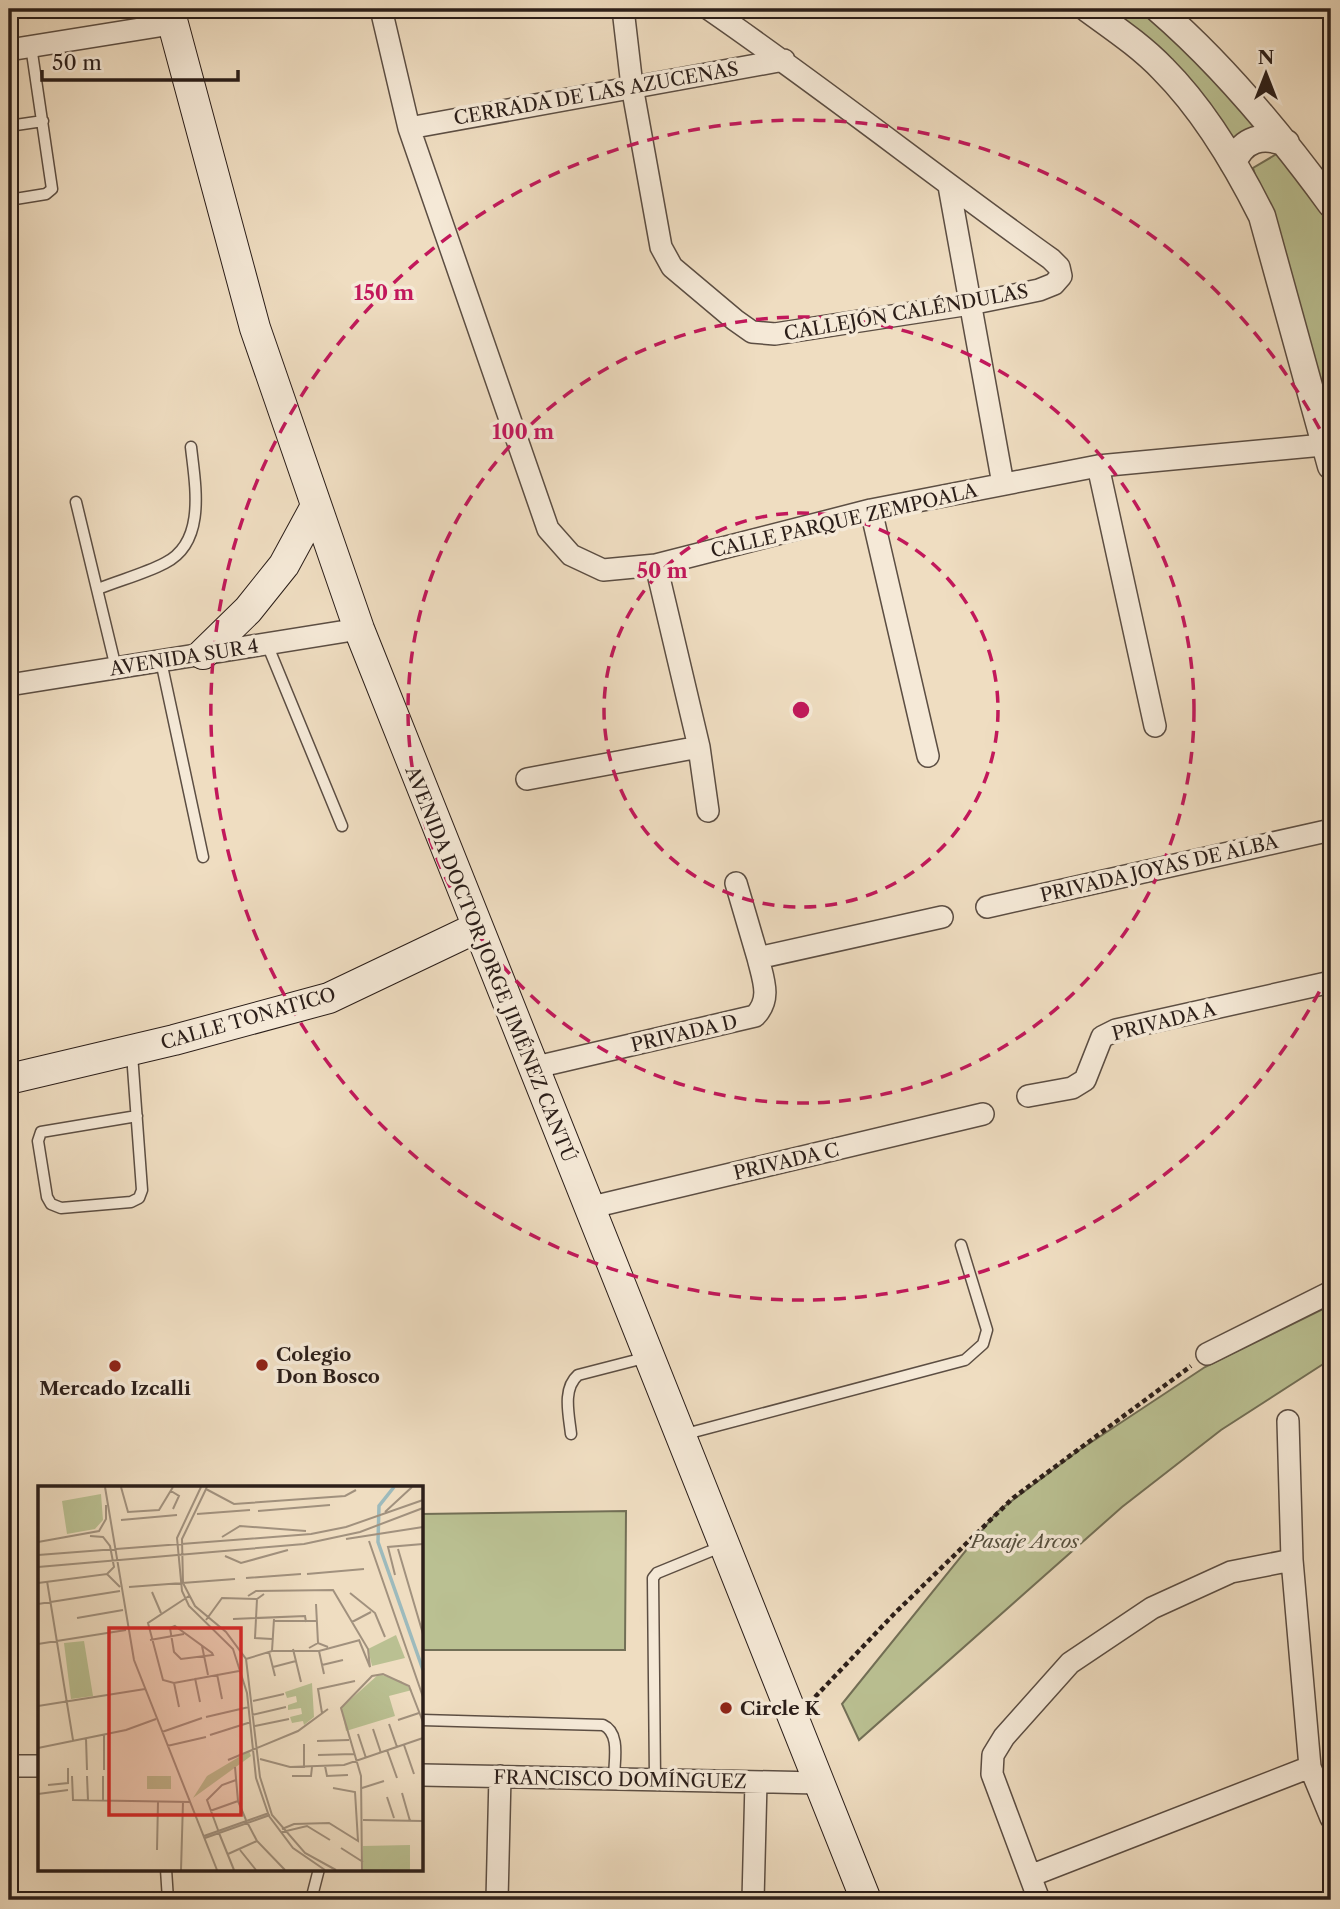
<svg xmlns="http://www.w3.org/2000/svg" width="1340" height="1909" viewBox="0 0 1340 1909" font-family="'Libre Caslon Text',serif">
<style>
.green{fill:#bac092;stroke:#726f56;stroke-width:2}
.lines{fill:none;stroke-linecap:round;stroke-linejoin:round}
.service-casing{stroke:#5c4e43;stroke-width:13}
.minor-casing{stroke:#5c4e43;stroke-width:24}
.tertiary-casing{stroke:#5c4e43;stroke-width:29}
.secondary-casing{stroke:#2b1e19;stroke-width:32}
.path{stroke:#2b1e19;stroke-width:4.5;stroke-dasharray:5 3.5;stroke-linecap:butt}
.service{stroke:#f5e9d7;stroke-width:10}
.minor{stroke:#f5e9d7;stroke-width:21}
.tertiary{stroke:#f5e9d7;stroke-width:26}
.secondary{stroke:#f5e9d7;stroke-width:30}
.ring{fill:none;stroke:#c2185b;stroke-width:3.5;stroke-dasharray:12 9}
.poi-dot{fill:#8f2418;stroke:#f5e9d7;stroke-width:2.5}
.labels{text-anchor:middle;stroke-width:7;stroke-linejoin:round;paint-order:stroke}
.street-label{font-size:19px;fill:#2b1e19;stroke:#f5e9d7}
.poi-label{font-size:19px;font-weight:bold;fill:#2b1e19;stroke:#f5e9d7;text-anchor:start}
.park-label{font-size:19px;font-style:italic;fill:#564f3d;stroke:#f5e9d7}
.inset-river{fill:none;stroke:#9dbabc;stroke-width:3.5}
.inset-road{fill:none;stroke:#a1917e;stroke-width:2}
.view{fill:#d62828;fill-opacity:0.15;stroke:#d62828;stroke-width:3.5}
.inset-edge{fill:none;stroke:#2b1e19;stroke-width:3.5}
.centre{fill:#c2185b;stroke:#f5e9d7;stroke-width:3.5}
.ring-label{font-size:21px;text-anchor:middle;font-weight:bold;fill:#c2185b;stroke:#f5e9d7;stroke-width:7;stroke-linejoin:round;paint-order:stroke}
</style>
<rect width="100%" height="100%" fill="#efddc1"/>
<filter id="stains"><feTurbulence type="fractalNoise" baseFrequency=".00286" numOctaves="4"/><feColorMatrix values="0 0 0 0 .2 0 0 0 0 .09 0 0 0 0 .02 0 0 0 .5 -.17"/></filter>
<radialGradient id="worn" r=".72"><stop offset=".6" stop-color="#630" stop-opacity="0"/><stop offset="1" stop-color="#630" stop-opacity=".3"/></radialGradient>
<path class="green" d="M1102 9H1147L1260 127 1233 145Z
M1280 152 1331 218V430L1253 168Z
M1331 1305V1359L1221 1430 1122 1507 859 1740 842 1704 997 1512 1078 1451 1205 1367Z
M626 1511 625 1650H422V1514Z"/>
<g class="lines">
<g class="service-casing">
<path id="service" d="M9 126 43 121
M9 200 46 194 52 189 31 46
M76 502 116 668
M98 589C120 580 144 574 165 563 207 542 195 484 191 447
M267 644 342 826
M161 661 203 857
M132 1054C135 1099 139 1145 142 1190L139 1198 131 1202 61 1208 51 1204 47 1197 38 1141 41 1132 137 1116
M571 1434C569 1415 562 1389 578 1375L648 1357
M682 1435 965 1360 983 1344 987 1330 961 1245
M422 1720 603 1725C621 1733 614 1761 614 1779
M655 1779 653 1578 657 1573 723 1546
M166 1869 168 1900
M311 1900 319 1869"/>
</g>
<g class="minor-casing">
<path id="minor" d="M381 9 409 128 548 529 571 555 603 570 656 565 871 510 1098 466 1323 445
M623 9 632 86 661 247 672 267 735 320 752 332 775 334 970 304 1039 290 1054 284 1061 276 1059 267 1051 259C936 177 825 89 709 9
M9 50 171 24
M409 128 784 60
M949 186 1003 484
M1098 466 1155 726
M871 510 928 756
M656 565 699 747 708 811
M9 685 359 629
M527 779 699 747
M736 883 758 958
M987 907 1331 830
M532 1068 755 1016C772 999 763 979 758 958L942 917
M1028 1096 1072 1088 1085 1080 1102 1037 1116 1030 1331 982
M588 1208 983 1114
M1207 1354 1331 1292
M1288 1421 1292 1560 1310 1767 1331 1818
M9 1766H40
M422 1775 818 1783
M1030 1876 1310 1767
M497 1900 500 1776
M753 1900 756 1782
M1039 1900 992 1774 993 1755 1004 1737 1070 1663 1152 1608 1231 1572 1292 1560"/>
</g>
<g class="tertiary-casing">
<path id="tertiary" d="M1088 9C1114 28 1141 46 1163 69 1204 110 1236 164 1262 216L1331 466
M1158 9C1224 66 1280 134 1331 204
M1233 163C1243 138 1263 134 1286 143"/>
</g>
<g class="secondary-casing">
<path id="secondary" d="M169 9 255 328 359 629 866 1900
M203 654 248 610 284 565 316 506
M9 1079 174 1040 329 998 476 928"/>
</g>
<path class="path" d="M815 1697 894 1614 1013 1498 1191 1366"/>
<use href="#service" class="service"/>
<use href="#minor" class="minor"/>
<use href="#tertiary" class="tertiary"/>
<use href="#secondary" class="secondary"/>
</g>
<g class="ring">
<circle cx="801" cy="710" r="197"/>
<circle cx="801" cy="710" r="393"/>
<path d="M1329 973A590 590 0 1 1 1329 447"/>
</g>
<g class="poi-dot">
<circle cx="262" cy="1365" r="7"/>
<circle cx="115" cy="1366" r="7"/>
<circle cx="726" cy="1708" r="7"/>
</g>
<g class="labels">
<g class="street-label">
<text transform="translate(596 93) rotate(-10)" y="7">CERRADA DE LAS AZUCENAS</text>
<text transform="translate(906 312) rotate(-10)" y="7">CALLEJÓN CALÉNDULAS</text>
<text transform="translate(844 520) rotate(-13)" y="7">CALLE PARQUE ZEMPOALA</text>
<text transform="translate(184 657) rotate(-9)" y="7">AVENIDA SUR 4</text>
<text transform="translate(1159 868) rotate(-13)" y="7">PRIVADA JOYAS DE ALBA</text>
<text transform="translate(491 964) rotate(68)" y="7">AVENIDA DOCTOR JORGE JIMÉNEZ CANTÚ</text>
<text transform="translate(248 1018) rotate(-16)" y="7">CALLE TONATICO</text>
<text transform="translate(1164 1021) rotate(-14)" y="7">PRIVADA A</text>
<text transform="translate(684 1033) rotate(-13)" y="7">PRIVADA D</text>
<text transform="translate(786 1161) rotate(-13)" y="7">PRIVADA C</text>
<text transform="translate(620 1779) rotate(1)" y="7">FRANCISCO DOMÍNGUEZ</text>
</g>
<g class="poi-label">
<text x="276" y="1361">Colegio<tspan x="276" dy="22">Don Bosco</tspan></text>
<text x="115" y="1395" text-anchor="middle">Mercado Izcalli</text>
<text x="740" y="1715">Circle K</text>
</g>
<g class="park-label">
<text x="1025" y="1548">Pasaje Arcos</text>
</g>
</g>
<g transform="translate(38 1486)">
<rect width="385" height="385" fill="#efddc1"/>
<path d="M63 8 65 34 57 43 29 48 24 15ZM358 149 367 172 334 180 330 163ZM46 155 55 210 33 213 26 157ZM341 188 363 195 374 204 351 210 357 230 308 245 303 222ZM274 197 276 231 266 239 265 235 254 237 252 231 264 228 263 222 250 224V219L259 216 258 210 249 212 247 206ZM211 265 213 270 155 312 169 290ZM109 290H133V303H109ZM372 359V384H324L325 360Z" fill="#bac092"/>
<path class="inset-river" d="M356 1 341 20 340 56 385 184"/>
<path class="inset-road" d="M67 1 96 174 179 384M83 1 90 26 121 24 135 1M163 1 139 52 144 105 151 120 195 163 209 207 218 292 231 330 255 362 287 384M169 1 144 53 145 97 157 120 188 146 208 173 222 291 234 329 267 367 298 384M168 3 196 18 307 10 318 4M133 5 141 10 135 23M220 25 292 19M347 26 374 1M159 28 212 24M83 34 139 29M52 50 65 51 72 60 76 81 69 88M184 51 202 40 268 45M308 53 385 41M331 55 385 211M0 56 61 45 68 33V19M360 63 385 148M0 69 273 48 308 41 385 14M187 70 203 77 250 64M0 81 266 58 322 46 385 22M269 88 326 83M357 89 350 61 385 58M208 92 263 88M9 95 35 254M0 97 69 88 82 101M91 101 197 93M114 106 123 127M312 107 337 127 347 151M151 110 110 137 125 194 136 197 201 185M210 110 218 105 295 104 330 163 332 181 321 154M219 113 217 152 234 153M0 118 82 105M278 118 280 157M39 132 85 124M195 133 267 130 268 136M168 134 184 112 219 113 226 108M236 135H279M314 136 333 126M137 140 174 167 175 169 143 173 136 166 132 142ZM112 154 146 148M0 158 88 144M164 160 170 189M271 162 280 157 290 161M255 163 263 196M234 165 236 133M281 165 286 188M231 166 237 190M208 173 234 165H281L322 154M284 179 305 174M235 181 258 175M179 188 184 213M157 192 162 216M136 197 141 221M215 215 246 208M0 220 107 203M284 227 280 203 317 195M214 229 248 221M168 231 211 221M360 234 381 227M351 238 359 261M217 240 251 233M335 243 343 267M124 246 164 232M320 248 328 272M66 249V284M172 249 213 236M48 252 49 284M279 255 311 254M266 258V282M366 259 376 288M129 260 168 251M0 262 88 244 118 233M349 264 359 292M280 269 316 268M222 273 252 281 306 279 385 252M190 274 260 245 290 223M287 280 289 290 310 289M197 281 200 315 208 334 219 355 247 384M34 290 35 314 152 316M49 290 50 314M65 290V315M254 290H273L274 281M10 299 30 297V282M324 302 346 295M364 307 372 335M0 308 30 304M349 311 356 332M172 325 200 315M325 334 385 335M244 343 256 338 291 337 320 355 317 306 295 302M180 344 169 314 184 299 198 294M244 346 269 340 292 354M181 347 196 384M166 350 231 327M167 352 232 329M303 362 325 376M119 364 120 316M202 364 218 384M190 368 219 355M143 384 145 316M324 384 323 290 303 222 334 190 345 188 371 200 385 236"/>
<path class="view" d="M71 142H203V329H71Z"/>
<rect width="385" height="385" class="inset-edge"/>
</g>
<circle cx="801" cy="710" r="10" class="centre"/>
<g class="ring-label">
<text x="384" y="300">150 m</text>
<text x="523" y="439">100 m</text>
<text x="662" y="578">50 m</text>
</g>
<rect width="1340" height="1909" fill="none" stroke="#efddc1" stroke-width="35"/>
<rect x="10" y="10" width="1319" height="1888" fill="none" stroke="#2b1e19" stroke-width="3.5"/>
<rect x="18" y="18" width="1305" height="1874" fill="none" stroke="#2b1e19" stroke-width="2"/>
<g transform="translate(1266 74)" stroke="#f5e9d7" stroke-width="5" paint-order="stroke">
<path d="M0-5L12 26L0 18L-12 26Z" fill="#2b1e19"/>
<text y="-10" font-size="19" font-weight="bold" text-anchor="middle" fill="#2b1e19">N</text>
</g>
<path d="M42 70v10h196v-10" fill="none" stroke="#2b1e19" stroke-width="3.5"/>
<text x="52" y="70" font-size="21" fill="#2b1e19" stroke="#f5e9d7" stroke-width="5" paint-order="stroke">50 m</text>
<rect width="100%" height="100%" filter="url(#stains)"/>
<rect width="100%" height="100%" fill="url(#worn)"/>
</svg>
